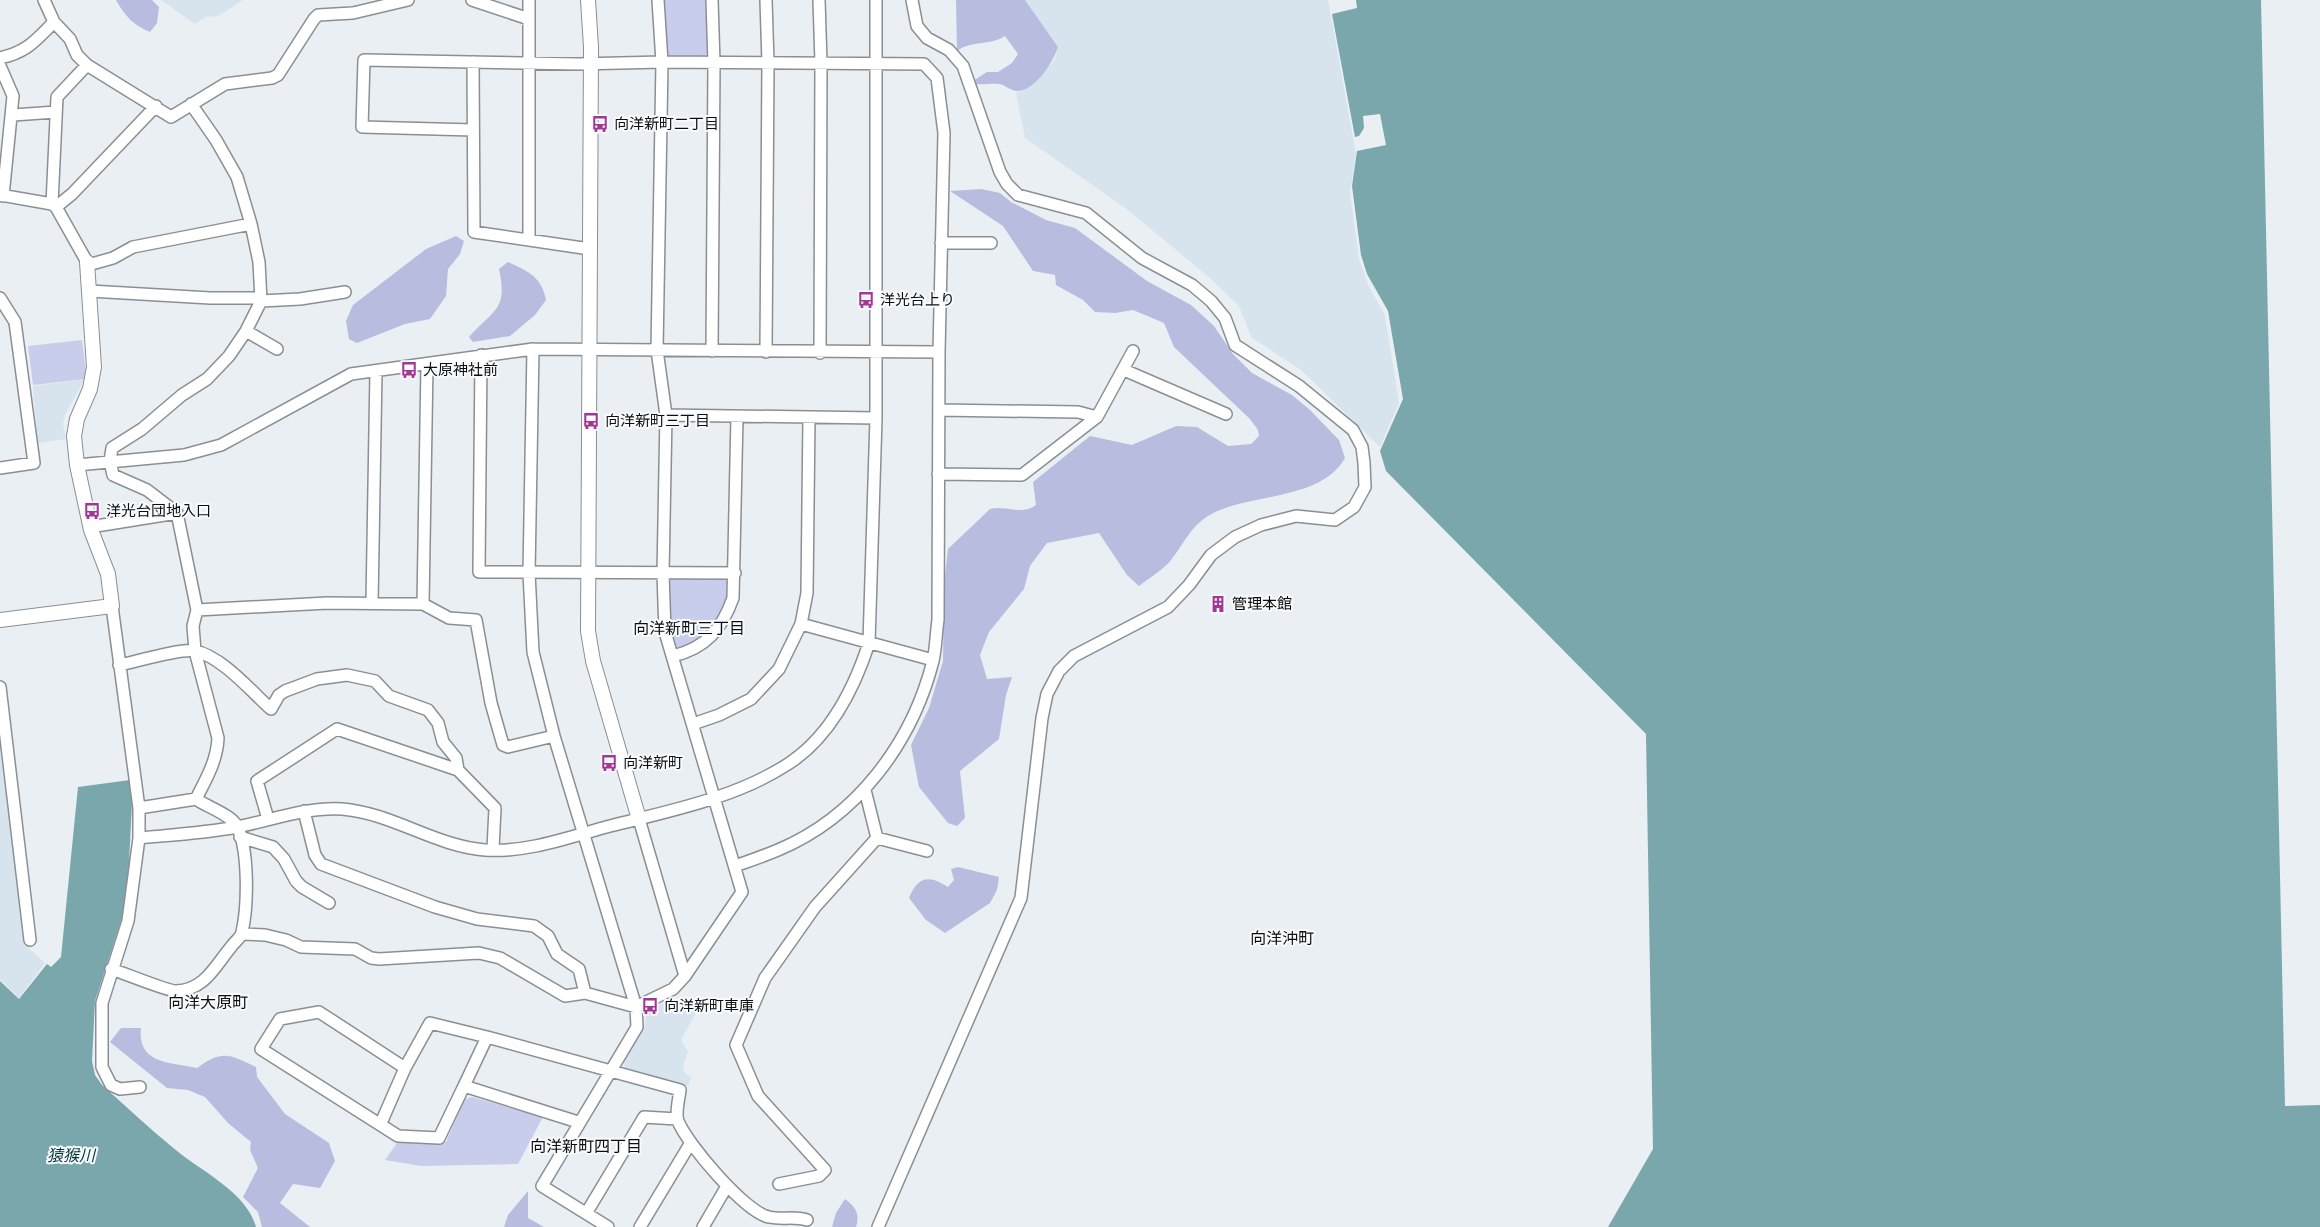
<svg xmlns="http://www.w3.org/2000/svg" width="2320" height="1227" viewBox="0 0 2320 1227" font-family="Commissioner,'Noto Sans JP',sans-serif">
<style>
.built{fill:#d8e4ed}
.green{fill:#c8cdeb}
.forest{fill:#b8bde0}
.water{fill:#7aa7ac}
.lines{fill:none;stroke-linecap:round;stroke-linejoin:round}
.minor-casing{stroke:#8a8f94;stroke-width:14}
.tertiary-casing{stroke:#8a8f94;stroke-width:16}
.minor{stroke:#fff;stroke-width:11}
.tertiary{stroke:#fff;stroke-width:14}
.labels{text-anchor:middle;stroke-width:4;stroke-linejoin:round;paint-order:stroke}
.poi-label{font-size:15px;fill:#0c0e0f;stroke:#f8fbfe;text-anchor:start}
.neighbourhood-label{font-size:16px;fill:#0c0e0f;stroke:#f8fbfe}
.water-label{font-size:16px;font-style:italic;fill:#08363b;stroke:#f8fbfe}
</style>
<rect width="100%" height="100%" fill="#e9eff3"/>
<path class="built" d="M161 0H243L218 16 205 17 195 24Z
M1025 0H1328L1356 154 1350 192 1359 259 1369 287 1385 315 1399 403 1380 447 1301 370 1252 338 1239 306 1210 278 1124 207 1025 138 1016 93 1032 85 1054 61 1058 47Z
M85 379 65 415 63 424 66 439 38 443 33 386Z
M0 748 26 946 45 963 19 998 0 979Z
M678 999 696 1013 681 1040 688 1052 683 1066 684 1072 691 1078 688 1086 626 1069 623 1062 645 1027 646 1012 648 1008Z"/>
<path class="green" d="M664 0H706L708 52 703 58 671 57 666 53Z
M82 340 86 372 84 379 33 385 28 346Z
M670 579H724L729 583C728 595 726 611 719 621 711 634 689 652 674 646L668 624 667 581Z
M472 1097 543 1117 518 1164 421 1166 385 1160 397 1143 446 1142 465 1099Z"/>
<path class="forest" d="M116 0H152L159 7 157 23 150 32C133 25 125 16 116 0Z
M956 0H1025L1058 47C1053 62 1036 90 1018 91 1010 91 1006 85 999 84 992 83 983 85 976 84L973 81 987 72H998L1012 63 1018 54 1005 36C990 46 971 40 957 51Z
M981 189 1000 193 1011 202 1046 220 1075 228 1147 281 1191 305 1214 326 1233 354 1252 373 1292 395 1310 410 1339 440 1345 458C1320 502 1248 492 1208 516 1191 526 1183 545 1171 560 1163 570 1149 578 1139 586L1127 575 1099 533 1047 543 1030 566 1024 589 989 632 980 655 987 679 1012 677 1006 695 999 739 960 771 965 818 957 826 948 823 919 787 911 745 929 708 943 661 944 585 948 549 990 509C1006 505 1021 516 1036 505L1033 482 1090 436 1132 445 1176 426 1197 427 1228 446 1251 444 1259 436 1258 430 1250 419 1174 347 1164 323 1133 310 1115 313 1095 312 1083 300 1056 285 1055 275 1033 271 1003 226 950 191Z
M456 236 464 241 460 254 448 269 446 296 430 319 405 324 357 343 349 339 346 321 353 305 426 249Z
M508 262C528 271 542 277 546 300L535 315 510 336 473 342 469 337C494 309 508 310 499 269Z
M958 867 999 877 997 890 990 903 945 933 926 920 909 898C918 876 929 875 948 887L954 880 951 869Z
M121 1028H141C137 1064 170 1062 197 1068 223 1049 230 1055 256 1067L257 1077 285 1114 329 1143 335 1161 320 1188 293 1184 280 1203 310 1227H262L258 1212 243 1197 258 1168 250 1150 251 1142 228 1123 205 1097 188 1090 167 1088 110 1042Z
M528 1191V1218L544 1227H504L508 1215Z
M845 1199C856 1207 860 1214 856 1227H832L836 1213Z"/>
<path class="water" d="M1356 0H2261L2285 1106 2320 1105V1227H1608L1653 1149 1646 734 1386 471 1380 451 1403 399 1388 311 1367 274 1361 255 1352 186 1357 151 1386 145 1380 114 1363 116 1364 128 1359 136 1355 137 1332 14 1357 8Z
M130 780 132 803 127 902 95 1001 92 1061 95 1075 102 1085C127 1107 151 1130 177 1151 203 1172 247 1193 256 1227H0V981L19 999 47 964 51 967 61 957 78 787Z"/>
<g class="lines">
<g class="minor-casing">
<path id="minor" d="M44 0 54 22 70 39 77 55 87 65 171 117 225 84 272 78 278 75 314 19 318 15 353 13 408 0
M472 0 529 19
M712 0 714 63 712 351
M766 0 768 63 766 352
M819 0 821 63 820 353
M0 58C27 52 35 41 54 22
M473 62 474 232 590 249
M0 66 13 96 3 196
M13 115 56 112
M473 130 362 127 364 60 579 64 662 62 924 64 937 78 944 133 939 352 938 620C936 633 936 648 933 661 912 743 857 817 778 850 764 856 749 861 735 866
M0 195 52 204 56 207 87 262
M52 204 57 97 87 65
M56 207 72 194 156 106
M529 240V0
M941 243H991
M88 265 113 258 133 247 251 224
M90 291 210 298H261
M0 298 15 322 34 463 0 468
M261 301 300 299 345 292
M246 331 277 349
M533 349 529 573 533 652 554 736 636 1007 637 1027 542 1186 608 1227
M481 355 479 572 735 573
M1124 370 1226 414
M939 410 1078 412 1097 417
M666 415 876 418
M77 465 184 455 221 445 351 374 533 349 939 352
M938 474 1022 475 1097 417 1133 351
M90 527 177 513
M372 603 376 371
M423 604 427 365
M112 606 139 808V838L128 921 102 1003V1067L111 1085 120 1089 140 1087
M197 610 327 603 423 604 449 618 476 620 491 703 503 745 508 747 554 736
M801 624 933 660
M673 656C706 648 722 629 733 598L737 417
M119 665C135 662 181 648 195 651 221 656 251 691 271 709L279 695 285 691 317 679 347 675 375 681 389 696 428 710 438 723 443 742 456 758 458 770
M0 687 30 940
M693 724 719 715 751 699 779 669 801 624 807 593 809 418
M139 808 196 799C206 779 217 761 218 738L195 651 193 626 197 610 177 513 147 490 113 475 110 461 112 448 142 429 182 395 207 379 229 356 246 331 261 301 259 262 251 224 237 177 216 140 191 104
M304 811 315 855 321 864 435 907 477 919 534 926 548 936 557 954 579 969 585 993 636 1007 673 989 685 976 742 892 665 632 663 574 666 415 657 350 662 62 658 0
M268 819 257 781 337 729 458 770 495 808 493 849
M639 819 685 976
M240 837 273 847 284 859 296 881 302 887 329 903
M139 838C171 835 205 833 237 827 272 820 306 807 342 809 392 813 435 846 485 850 527 853 569 837 610 826 669 811 736 798 788 764 830 737 854 689 869 643L876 418V0
M877 838 927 851
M242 934 265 935 286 940 301 947 355 949 371 958 379 959 479 953 500 958 565 996 585 993
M111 969C124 973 167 991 176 991 205 990 215 966 231 947 234 942 241 938 242 932 248 906 249 850 237 826 230 814 207 807 196 799
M405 1068 319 1012 280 1019 261 1049 398 1136 439 1138 464 1086 578 1122
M464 1086 487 1037
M381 1123 405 1068 430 1023 487 1037 680 1090C679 1099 675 1113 678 1121 687 1144 746 1213 769 1217 782 1220 794 1216 807 1220
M779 1184 819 1176 825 1170 758 1096 736 1045 765 978 815 907 877 838 865 790
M587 1212 644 1117 677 1119
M640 1227 690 1144
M703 1227 727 1186
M878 1227 1021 898 1042 718 1047 694 1059 671 1074 656 1168 607 1189 585 1211 555 1235 537 1261 525 1296 516 1335 520 1354 507 1365 487 1364 463 1362 447 1353 430 1299 386 1235 345 1225 318 1211 301 1192 285 1142 258 1086 213 1018 195 1007 184 1000 172 963 66 949 50 927 38 917 26 912 0"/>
</g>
<g class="tertiary-casing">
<path id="tertiary" d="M588 0 591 47 588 631 593 661 639 819
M0 620 112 606 108 574 91 530 77 465 74 436 77 419 90 389 94 367 87 262"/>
</g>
<use href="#minor" class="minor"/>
<use href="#tertiary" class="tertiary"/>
</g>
<defs>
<g id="bus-bare" transform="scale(1.35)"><path d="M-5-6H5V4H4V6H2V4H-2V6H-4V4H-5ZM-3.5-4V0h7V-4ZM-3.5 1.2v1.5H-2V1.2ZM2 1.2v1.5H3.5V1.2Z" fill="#a53694" stroke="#f8fbfe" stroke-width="2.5" paint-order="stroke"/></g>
<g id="building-bare" transform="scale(1.35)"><path d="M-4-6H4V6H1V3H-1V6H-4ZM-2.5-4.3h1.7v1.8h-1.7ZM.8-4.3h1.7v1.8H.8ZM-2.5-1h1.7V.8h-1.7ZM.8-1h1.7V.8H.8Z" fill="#a53694" stroke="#f8fbfe" stroke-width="2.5" paint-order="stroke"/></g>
</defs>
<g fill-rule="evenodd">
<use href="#bus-bare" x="600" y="124"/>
<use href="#bus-bare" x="866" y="300"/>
<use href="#bus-bare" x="409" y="370"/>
<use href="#bus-bare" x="591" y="421"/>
<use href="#bus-bare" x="92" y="511"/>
<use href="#building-bare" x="1218" y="604"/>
<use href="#bus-bare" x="609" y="763"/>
<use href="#bus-bare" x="650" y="1006"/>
</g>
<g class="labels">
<g class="poi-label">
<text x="614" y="129">向洋新町二丁目</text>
<text x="880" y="305">洋光台上り</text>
<text x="423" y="375">大原神社前</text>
<text x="605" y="426">向洋新町三丁目</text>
<text x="106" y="516">洋光台団地入口</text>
<text x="1232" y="609">管理本館</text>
<text x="623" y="768">向洋新町</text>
<text x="664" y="1011">向洋新町車庫</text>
</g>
<g class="neighbourhood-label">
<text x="689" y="634">向洋新町三丁目</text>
<text x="1282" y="944">向洋沖町</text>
<text x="208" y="1008">向洋大原町</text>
<text x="586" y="1152">向洋新町四丁目</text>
</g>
<g class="water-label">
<text x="71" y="1161">猿猴川</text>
</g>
</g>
</svg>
